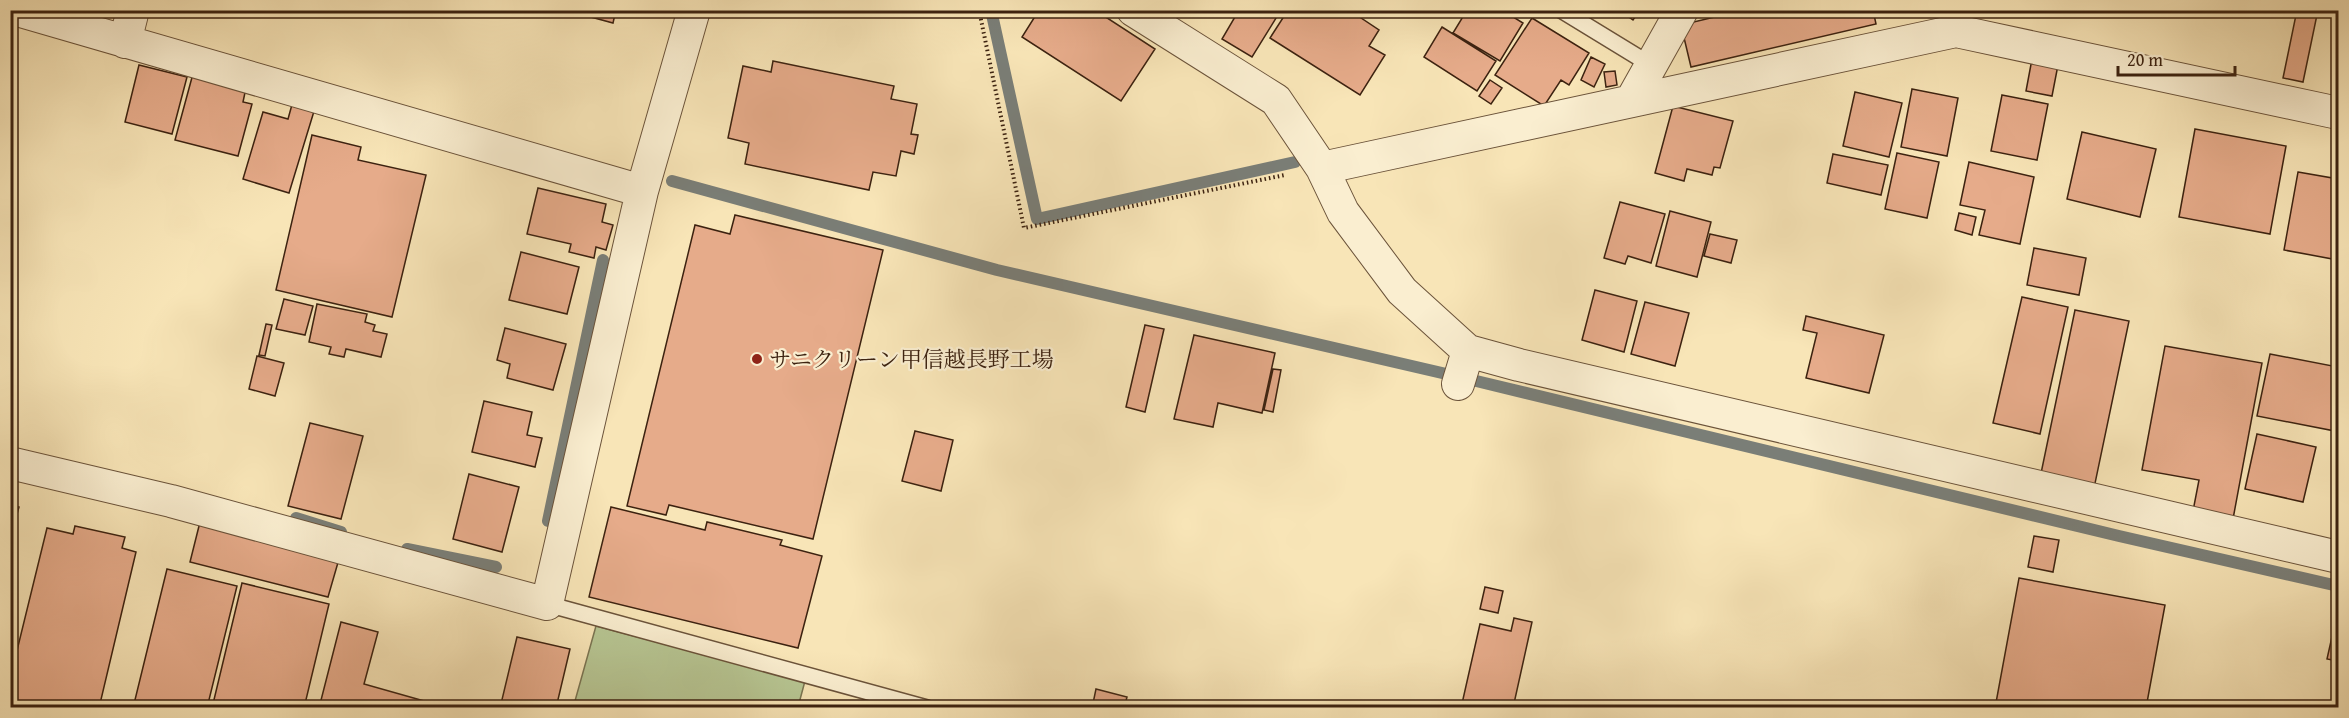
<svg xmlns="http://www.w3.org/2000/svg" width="2349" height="718" viewBox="0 0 2349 718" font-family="'Gentium Book Plus','Noto Serif JP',serif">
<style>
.green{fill:#b7c693;stroke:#7a7452;stroke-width:1.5}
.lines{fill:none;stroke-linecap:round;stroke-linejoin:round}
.stream{stroke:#7a7e77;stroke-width:12}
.building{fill:#e6ab8a;stroke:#3c2210;stroke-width:1.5}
.lane-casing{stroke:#6b533a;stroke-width:18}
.street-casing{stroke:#6b533a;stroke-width:34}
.path{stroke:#3c2210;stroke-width:4;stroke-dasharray:1.5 3;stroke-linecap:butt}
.lane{stroke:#faeed0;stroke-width:15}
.street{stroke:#faeed0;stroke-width:32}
.poi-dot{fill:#8f2418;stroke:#faeed0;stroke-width:2}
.labels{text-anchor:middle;stroke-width:4.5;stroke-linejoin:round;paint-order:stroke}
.poi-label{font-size:22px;fill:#3c2210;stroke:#faeed0;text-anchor:start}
</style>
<rect width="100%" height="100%" fill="#f8e5b7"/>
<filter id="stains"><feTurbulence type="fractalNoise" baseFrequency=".00333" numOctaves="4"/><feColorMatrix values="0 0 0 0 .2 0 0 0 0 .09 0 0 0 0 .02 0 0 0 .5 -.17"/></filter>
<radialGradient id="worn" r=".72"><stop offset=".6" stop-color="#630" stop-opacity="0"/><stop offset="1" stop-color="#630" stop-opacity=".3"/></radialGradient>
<path class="green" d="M596 626 805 681 798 707 573 708Z"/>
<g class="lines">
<path class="stream" d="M991 10 1037 219 1295 162
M672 181 997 270 1468 379 2119 536 2338 586
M296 518 341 532
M548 521 603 260
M407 549 496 567"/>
</g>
<path class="building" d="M565 10H616L613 23Z
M1039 10H1095L1155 49 1121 101 1022 37Z
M1239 10H1281L1252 57 1222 39Z
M1288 10H1349L1379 30 1369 46 1385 55 1360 95 1270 38Z
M1467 10H1502L1523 23 1500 61 1453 33Z
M1619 10H1640L1633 20Z
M1744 10H1873L1876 24 1691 67 1681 25Z
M2297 10H2318L2303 82 2283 78Z
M1532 18 1589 53 1569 85 1561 80 1544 106 1495 75Z
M1442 27 1496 61 1477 91 1424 57Z
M1591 57 1605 64 1594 87 1581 80Z
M2032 59 2058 65 2052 96 2026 91Z
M773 61 894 86 891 99 917 104 911 134 918 135 914 154 901 151 896 176 873 172 869 190 745 164 749 143 728 138 743 66 771 72Z
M139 65 187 77 172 134 125 122Z
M194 70 247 83 243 102 252 104 238 156 175 140Z
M1615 71 1617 85 1606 87 1604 72Z
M1490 80 1502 88 1491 104 1479 96Z
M1912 89 1958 98 1947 156 1901 147Z
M1855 92 1902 103 1889 157 1843 146Z
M2002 95 2048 104 2037 160 1991 151Z
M293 101 315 108 289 193 243 179 263 112 288 119Z
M1673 106 1733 121 1720 168 1714 167 1712 175 1687 169 1684 181 1655 173Z
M2195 129 2286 146 2270 234 2179 217Z
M2082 132 2156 149 2140 217 2067 199Z
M312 135 361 147 358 160 426 175 392 317 276 290Z
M1897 153 1939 162 1927 218 1885 209Z
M1833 154 1888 165 1881 195 1827 183Z
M1969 162 2034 177 2020 244 1979 235 1985 210 1960 205Z
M2298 172 2338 179V260L2284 250Z
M538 188 606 204 602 222 613 225 606 250 596 247 594 258 569 252 571 244 527 234Z
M1620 202 1665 214 1651 263 1628 256 1625 264 1604 258Z
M1670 211 1711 222 1697 277 1656 266Z
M1959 213 1976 217 1972 235 1955 230Z
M735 215 883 250 813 539 669 505 666 515 627 506 695 225 730 234Z
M1710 234 1737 240 1731 263 1704 256Z
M2034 248 2086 258 2079 295 2027 285Z
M521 252 579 267 567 314 509 300Z
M1595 290 1637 301 1624 352 1582 340Z
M2022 297 2068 307 2040 434 1993 423Z
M284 299 313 306 305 335 276 329Z
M1645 302 1689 313 1675 366 1631 354Z
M317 304 367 314 365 322 375 325 373 331 387 334 381 357 346 349 344 357 329 354 331 347 309 342Z
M2075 310 2129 321 2093 493 2039 483Z
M1806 316 1884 335 1869 393 1806 378 1817 333 1803 330Z
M266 324 272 325 265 356 259 355Z
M1145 325 1164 329 1145 412 1126 407Z
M505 328 566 344 553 390 507 378 510 364 497 360Z
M1194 335 1275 353 1262 413 1218 403 1213 427 1174 419Z
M2165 346 2262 363 2233 519 2193 511 2199 480 2142 470Z
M2270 354 2338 367V414L2335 431 2257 416Z
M257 356 284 363 275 396 249 389Z
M1273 369 1281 370 1273 412 1264 410Z
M484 401 532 412 527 435 542 438 535 467 472 452Z
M310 423 363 436 341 519 288 506Z
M915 431 953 440 941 491 902 481Z
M2257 434 2316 447 2303 502 2245 489Z
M469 474 519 487 502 552 453 539Z
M10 505 19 507 10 539Z
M611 507 705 530 707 522 782 540 780 545 822 556 798 648 589 597Z
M200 522 339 559 328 597 190 562Z
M75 526 125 537 122 548 136 552 99 708H10V679L47 528 73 534Z
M2034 536 2059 540 2053 572 2028 567Z
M167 569 237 586 207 708H133Z
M2019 578 2165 605 2146 708H1995Z
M242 583 329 604 304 708H212Z
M1485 587 1503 591 1498 613 1480 609Z
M2338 610V661L2327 659Z
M1514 618 1532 622 1513 708H1461L1480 624 1511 631Z
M341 622 378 632 364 684 449 708H319Z
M517 637 570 649 556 708H500Z
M1096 689 1127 697 1124 708H1092Z"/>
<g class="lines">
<g class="lane-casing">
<path id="lane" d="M1561 10 1651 65
M547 604 927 708"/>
</g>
<g class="street-casing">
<path id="street" d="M17 10 642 191
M1133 10 1276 100 1322 168 1343 212 1402 291 1468 351 1519 365 2338 557
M125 42 133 10
M1631 101 1682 10
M1322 168 1956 31 2338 113
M1458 384 1468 351
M10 463 171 501 547 604 642 191 694 10"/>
</g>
<path class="path" d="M979 10 1024 228 1285 175"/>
<use href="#lane" class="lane"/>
<use href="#street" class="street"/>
</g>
<circle class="poi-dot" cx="757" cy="359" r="6"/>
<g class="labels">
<g class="poi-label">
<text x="769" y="367">サニクリーン甲信越長野工場</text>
</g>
</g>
<rect width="2349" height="718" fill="none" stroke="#f8e5b7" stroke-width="36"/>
<rect x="12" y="12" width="2325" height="694" fill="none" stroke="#3c2210" stroke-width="3"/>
<rect x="18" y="18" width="2313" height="682" fill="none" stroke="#3c2210" stroke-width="1.5"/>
<path d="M2118 66v9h117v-9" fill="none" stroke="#3c2210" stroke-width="3"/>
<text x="2127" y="66" font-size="18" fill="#3c2210" stroke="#faeed0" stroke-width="4.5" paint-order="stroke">20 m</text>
<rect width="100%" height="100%" filter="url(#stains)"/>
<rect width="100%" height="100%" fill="url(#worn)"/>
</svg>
